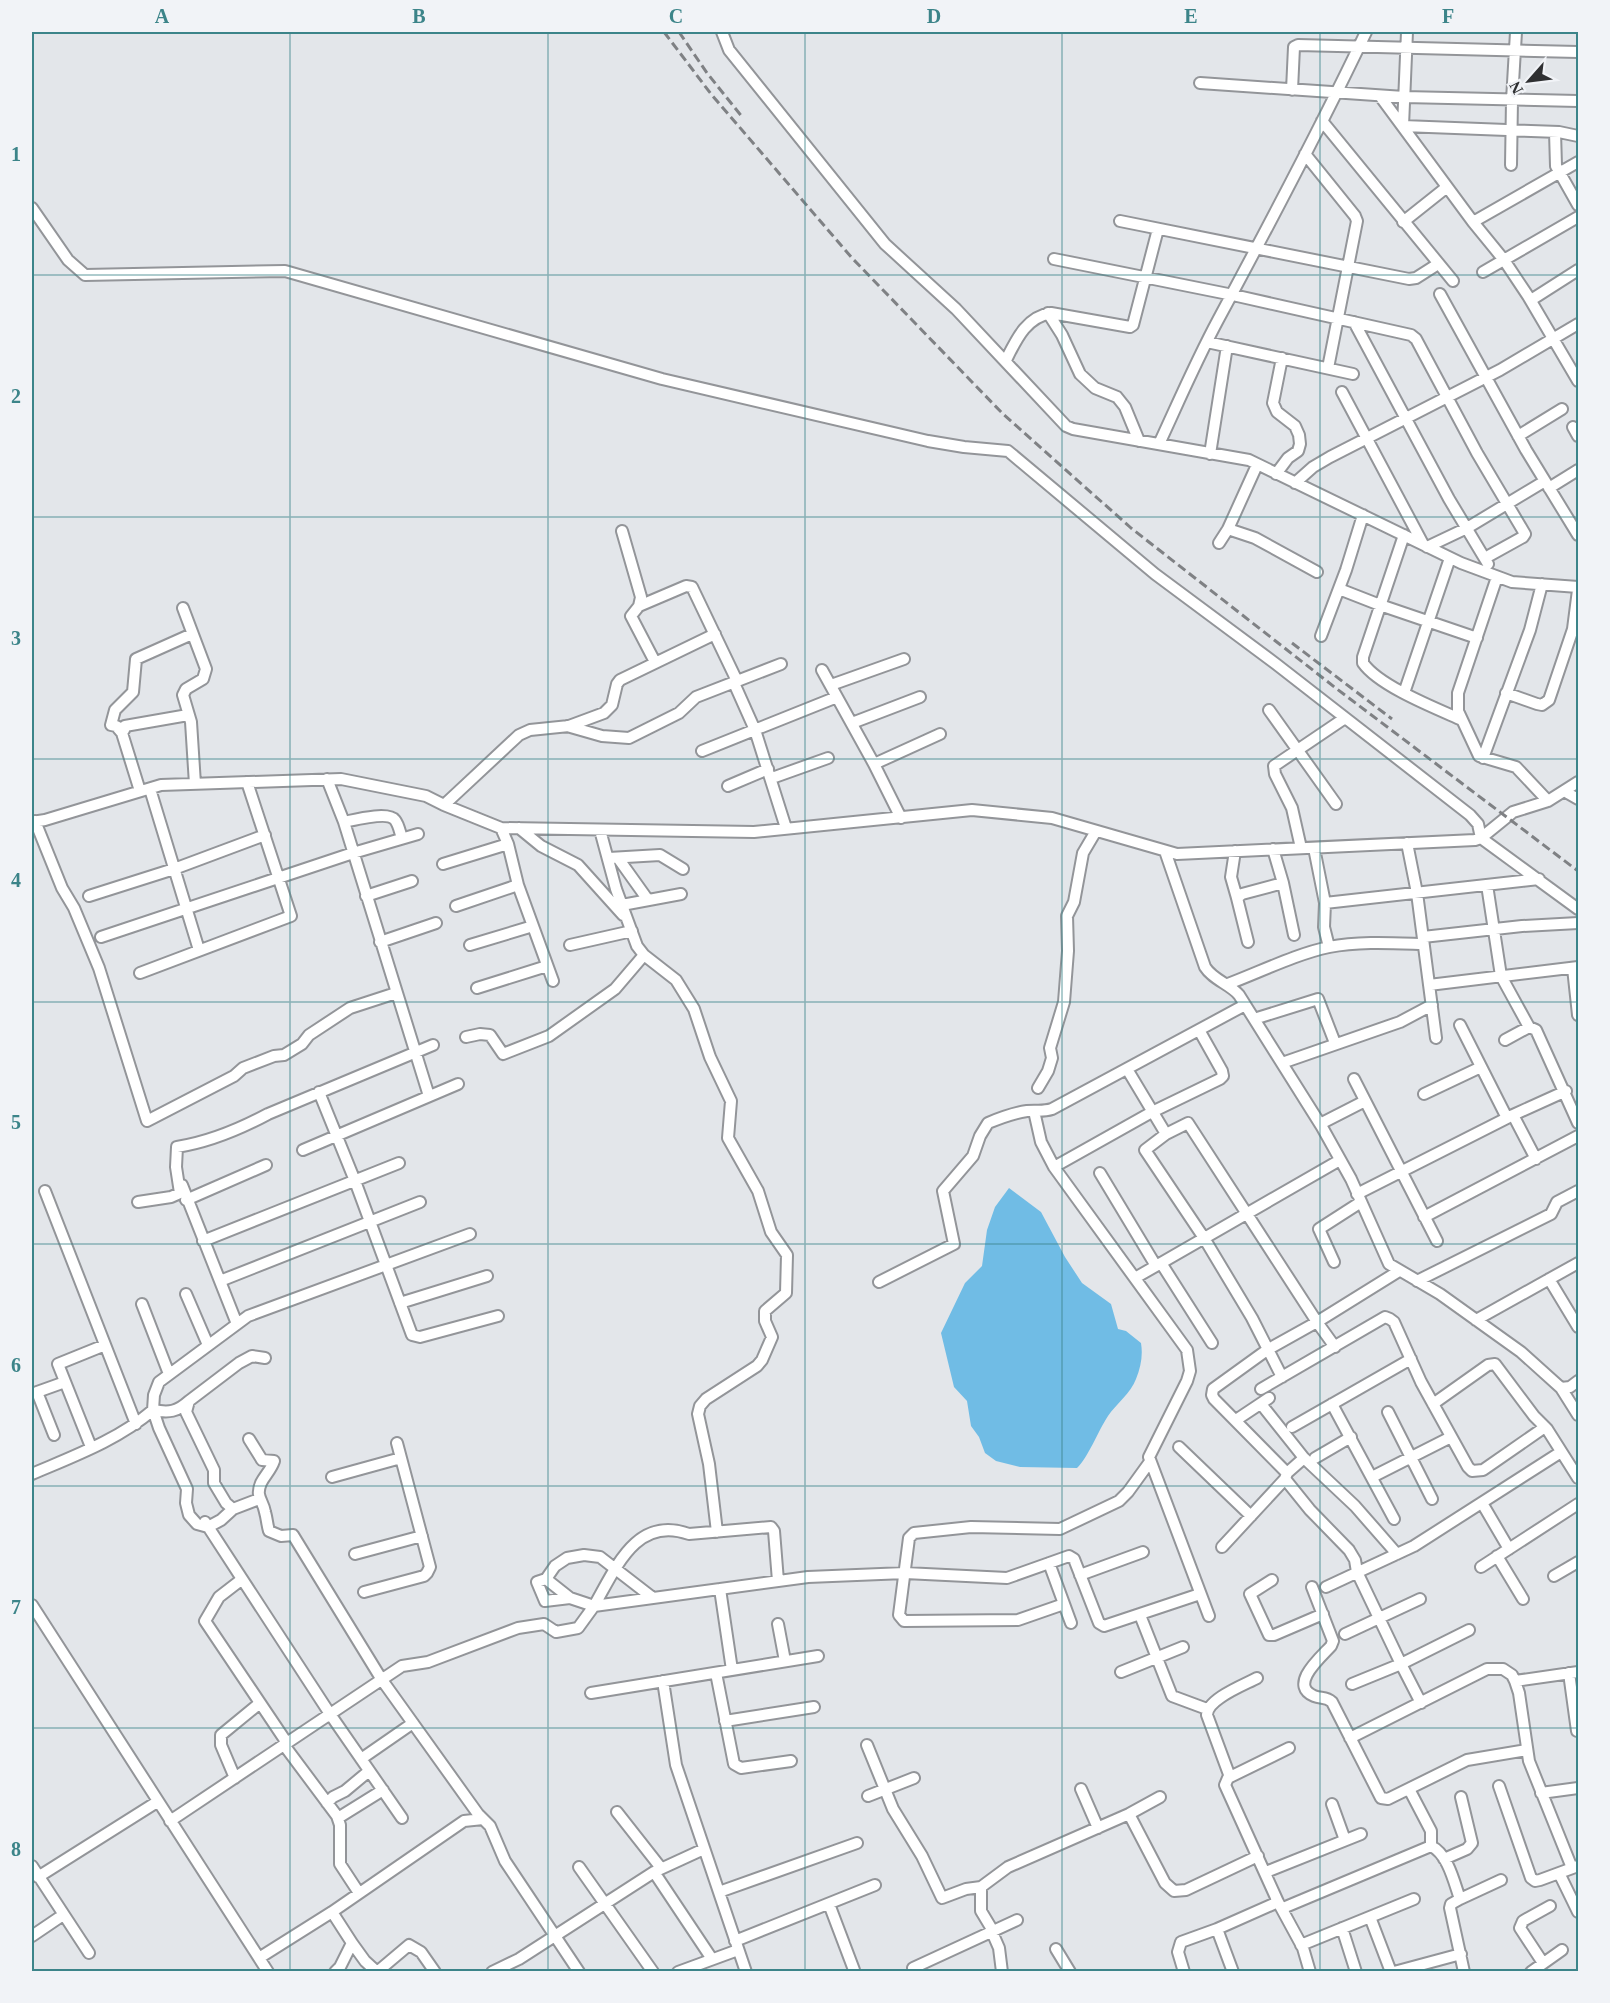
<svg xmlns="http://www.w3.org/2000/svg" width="1610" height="2003" viewBox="0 0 1610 2003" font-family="'Times New Roman',serif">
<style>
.water{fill:#70bce5}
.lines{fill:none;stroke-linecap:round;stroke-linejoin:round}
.minor-casing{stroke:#939599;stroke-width:14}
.minor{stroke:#fff;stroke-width:10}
.rail{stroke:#7f8184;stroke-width:3;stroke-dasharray:9 4.5;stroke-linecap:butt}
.grid{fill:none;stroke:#3c8489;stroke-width:1.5;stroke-opacity:0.55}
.neatline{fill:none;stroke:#3c8489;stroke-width:2}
.grid-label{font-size:20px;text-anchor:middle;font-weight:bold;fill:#3c8489}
</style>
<rect width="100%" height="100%" fill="#e3e6ea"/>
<path class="water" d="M1009 1188 1041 1212 1065 1257 1082 1283 1111 1304 1118 1329 1126 1331 1141 1343C1143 1355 1141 1367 1136 1379 1131 1393 1116 1404 1108 1416 1098 1431 1088 1458 1077 1468L1020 1467 996 1461 985 1453 979 1437 971 1426 967 1401 954 1387 941 1333 965 1283 982 1266 987 1230 995 1207Z"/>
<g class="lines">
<g class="minor-casing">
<path id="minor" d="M722 32 729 50 885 244 956 309 1066 426 1073 429 1249 460 1461 563 1512 582 1578 587
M1407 32 1403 126 1559 132 1578 136
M1200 83 1404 97 1578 101
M1292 90 1294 47 1298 45 1578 52
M1380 96 1473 222 1504 260 1528 296 1578 381
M1322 121 1453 281
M1555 132 1556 166 1578 205
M1305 154 1355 216 1357 221 1328 368
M1511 165 1512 100 1516 32
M32 208 68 260 85 275 285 271 662 379 928 441 964 447 1008 451 1155 574 1276 664 1470 815 1478 824 1481 838 1578 909
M1120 221 1409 279 1416 278 1438 264
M1403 222 1447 187
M1473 222 1578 162
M1054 259 1233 295 1411 335 1416 339 1477 453 1525 534 1523 537 1485 558
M1483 272 1578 217
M1440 294 1526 450 1578 535
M1531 300 1578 270
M1048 313 1062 335 1080 374 1095 388 1117 397 1125 407 1139 441
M1354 322 1449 499 1488 564
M1207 342 1353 374
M1006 360C1016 340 1026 317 1051 313L1130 327 1133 325 1158 229
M1342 392 1423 544
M1573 427 1578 436
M1518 436 1562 409
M1159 444C1178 403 1196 361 1218 320 1269 225 1320 129 1366 32
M1210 454 1227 346
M1276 474 1288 458 1298 451 1300 444 1299 435 1295 426 1277 412 1273 403 1282 358
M1295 483 1313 467 1330 457 1500 370 1578 324
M1549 488 1578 470
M1228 529 1255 538 1317 572
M622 531 641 597 639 606 631 616 655 662
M1404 535 1363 657V663C1379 686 1435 708 1462 720
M1219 543 1228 529 1257 465
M1427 547 1467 528 1545 481
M1497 577 1458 693V711L1479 756 1516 767 1548 801
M1339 589 1380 605 1477 638
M639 606 686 586 692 587 737 681
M183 608 206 669 203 679 186 689 183 695 191 722 195 784
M1321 636 1346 570 1363 515
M822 670 874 764 901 818
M734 683 755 730 786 828
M831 685 904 659
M1404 693 1450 558
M1506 693 1537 704 1542 705 1549 700 1573 629 1578 590
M1269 710 1336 804
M852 723 920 697
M116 726 111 725 115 710 133 692 136 659 192 634
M567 726 602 736 629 738 679 713 696 697 781 664
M702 751 837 697
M1483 758 1530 630 1542 584
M874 764 940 734
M772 778 828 758
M327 779 344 822 429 1096
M728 786 768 769
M150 789 199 950
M140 791 122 733 116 726 124 730 125 726 188 715
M1564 791 1578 799
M444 805 519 735 530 730 569 726 604 713 612 705 617 684 620 680 715 634
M35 821 62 888 74 908 99 968 147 1121 234 1076 243 1068 274 1056 284 1055 302 1044 309 1035 350 1008 396 993
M32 822 45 820 161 785 341 779 426 796 444 805 501 828 754 832 972 810 1052 818 1177 854 1475 840 1481 838 1513 812 1548 801 1578 782
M344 822C354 820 388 811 395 820 399 825 400 833 402 838
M501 828 508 844 518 885 553 981
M519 828 541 846 578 865 623 915
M600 830 616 889 637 946 644 955 676 980 694 1009 710 1057 731 1101 728 1138 758 1191 771 1232 787 1255 786 1293 765 1311V1321L772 1337 762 1360 757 1366 706 1399 700 1406 698 1414 709 1464 717 1532
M1407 843 1417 893 1436 1038
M1301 848 1292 808 1275 774 1274 766 1345 718
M1314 848 1325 903 1324 927 1329 947
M1273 849 1283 883 1294 935
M1165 851 1205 967C1213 980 1230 984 1239 995L1322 1127 1351 1179 1389 1264 1440 1294 1521 1352 1561 1388 1570 1387 1578 1381
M1235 851 1231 877 1237 898
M609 858 660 855 683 869
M618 858 648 900
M443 864 508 844
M1487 885 1501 976 1529 1027
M89 896 174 869 265 835
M366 896 412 881
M1325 903 1539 879
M622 905 681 894
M456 906 518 885
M101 937 353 853 418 834
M1423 937 1522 926 1578 923
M380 942 436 923
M1248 942 1237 898 1242 894 1283 883
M470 945 533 926
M570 945 632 931
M1573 968 1578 1015
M140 973 291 916 247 782
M1228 984C1260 972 1296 954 1329 947 1359 941 1392 943 1423 944
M1429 985 1578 967
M477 988 547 966
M1254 1019 1318 999 1335 1043
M1460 1025 1507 1118
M466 1037 480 1034 490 1035 503 1054 549 1036 615 989 644 955
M1505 1040 1529 1027 1536 1030 1578 1123
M1282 1063 1400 1022 1432 1005
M1127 1069 1166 1134 1188 1123 1317 1322 1335 1347
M1354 1079 1437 1241
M1038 1088 1048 1071 1052 1058 1050 1048 1064 1002 1068 951 1067 916 1074 902 1083 853 1096 831
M319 1092 355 1181 412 1335 420 1337 498 1316
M1424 1094 1481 1067
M1034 1111 1041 1142 1054 1167 1187 1350 1190 1371 1187 1381 1149 1457 1209 1616
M1513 1115 1536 1159
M1320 1124 1365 1101
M1166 1134 1145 1150 1204 1238 1252 1318 1282 1377
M303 1150 458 1084
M1054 1167 1152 1112 1220 1079 1223 1076 1222 1071 1199 1030
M1100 1173 1156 1266
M182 1185 237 1324
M45 1191 136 1424
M1357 1194 1513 1115 1566 1091
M186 1200 266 1165
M138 1202 171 1197 180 1193 176 1167 177 1147C209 1142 240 1129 268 1114L433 1045
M1424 1217 1578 1136
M203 1241 399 1163
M1334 1262 1319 1229 1361 1202
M1161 1263 1212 1343
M1135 1278 1340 1160
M1549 1279 1578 1327
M220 1281 420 1202
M1417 1281 1551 1214 1557 1202 1578 1191
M879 1282 954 1244 943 1191 973 1156 980 1136 988 1123C1000 1118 1013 1113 1027 1111 1036 1110 1043 1112 1052 1109L1245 1005
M186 1294 208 1345
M400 1303 487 1276
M142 1304 169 1374
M1476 1320 1578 1263
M1561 1388 1578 1415
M1261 1389 1385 1317 1390 1319 1394 1322 1421 1382 1468 1467 1472 1471 1483 1470 1545 1427
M189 1401C177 1412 169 1413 153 1410L159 1428 187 1489 186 1503 189 1515 197 1524 208 1527 221 1520 233 1509
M1261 1404 1304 1458
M1332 1404 1394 1519
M1433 1404 1488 1365 1495 1364 1534 1416 1547 1429 1578 1478
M1388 1412 1432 1499
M1236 1420 1269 1398
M1292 1427 1411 1359
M54 1435 37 1392 65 1382
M249 1439 262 1460 274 1461C271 1470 265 1475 261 1483 255 1497 263 1500 265 1512 267 1519 267 1524 269 1531L281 1536 293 1535 382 1680 478 1814 490 1826 505 1861 579 1972
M91 1447 58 1364 105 1345
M1179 1447 1251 1516
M1315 1458 1351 1437
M1287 1473 1304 1458 1355 1506 1397 1554
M32 1474C74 1456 118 1440 153 1410L154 1395 159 1382 248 1316 470 1234
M332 1477 401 1458
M1372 1477 1451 1437
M1285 1479 1310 1510 1349 1550 1355 1560 1357 1572 1401 1664 1421 1703
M259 1499 233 1509 226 1503 214 1483V1470L186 1412 189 1401 239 1363 252 1356 265 1358
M1482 1503 1509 1549
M205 1522 330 1714 402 1818
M1222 1547 1285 1479 1287 1473 1214 1399 1212 1395 1213 1389 1267 1350 1317 1322 1399 1271
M355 1554 422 1536
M1497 1556 1523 1599
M1049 1563 1071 1623
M1481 1567 1578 1504
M1080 1575 1143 1552
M1554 1576 1578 1562
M546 1579 555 1566 567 1558 584 1555 600 1557 653 1598
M241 1580 219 1597 205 1621 287 1743
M1272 1580 1250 1594 1269 1635H1274L1323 1614
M1312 1587 1333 1641 1331 1646C1321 1657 1288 1685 1314 1696 1321 1699 1326 1696 1332 1702L1381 1798 1388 1799 1467 1760 1527 1750
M1326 1587 1414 1546 1561 1452
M720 1589 732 1670
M364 1592 424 1576 427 1573 430 1567 397 1443
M570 1598 546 1579 537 1582 545 1601 570 1598 594 1606C616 1568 636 1515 689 1534L771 1527 774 1531 778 1581
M1064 1604 1018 1620 904 1621 899 1615 909 1538 914 1533 971 1527 1060 1529 1119 1501 1128 1492 1149 1463
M32 1605 268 1972
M1140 1615 1172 1696 1207 1709
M778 1624 785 1661
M1345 1634 1420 1599
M1121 1672 1183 1647
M716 1673 734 1764 741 1768 791 1761
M1569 1673 1577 1731
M663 1681 676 1765 746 1972
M1515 1681 1578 1672
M1352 1684 1401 1664 1469 1630
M591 1693 818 1656
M725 1721 814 1707
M1350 1738 1487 1669H1503L1512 1675 1515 1681 1519 1693 1529 1761 1572 1868
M284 1745 337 1816 340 1825V1864L359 1893
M867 1745 893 1809 922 1856 942 1898 966 1889 981 1887V1911L993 1931
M1289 1748 1228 1778 1225 1785 1278 1902 1303 1948 1310 1972
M361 1759 413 1723
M1230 1777 1207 1715C1207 1699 1244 1685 1257 1678
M235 1778 221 1745V1735L260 1703
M1499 1786 1531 1878 1535 1881 1540 1880 1578 1866
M1081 1789 1098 1828
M1409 1789 1431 1831V1846
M1541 1793 1578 1788
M868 1796 914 1778
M327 1803 333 1797 345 1791 369 1771
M1332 1804 1345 1840
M617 1812 661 1868
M1129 1814 1165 1883 1174 1891 1186 1890 1258 1856
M338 1818 383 1790
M170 1821 402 1666 428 1662 518 1628 544 1624 556 1632 578 1628 594 1606 808 1577 905 1573 1007 1578 1069 1556 1074 1559 1099 1623 1104 1626 1200 1594
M1444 1859 1467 1849 1472 1843 1461 1797
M32 1866 89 1953
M579 1867 653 1972
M654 1872 712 1959
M1266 1872 1361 1834
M1559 1873 1578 1912
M38 1877 157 1802
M981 1887 1008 1867 1129 1814 1160 1797
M719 1892 857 1843
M1460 1899 1501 1880
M829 1904 854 1970
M1283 1908 1431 1846C1448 1854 1454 1882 1460 1899L1451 1904 1450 1908 1464 1972
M1370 1917 1391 1972
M1342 1928 1356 1972
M1217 1929 1233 1972
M992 1932 999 1948 1002 1972
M32 1936 63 1915
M735 1941 875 1885
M352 1943 332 1912 464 1821 483 1819
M1301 1945 1414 1899
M1056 1949 1070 1972
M259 1958 332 1912
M1543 1963 1520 1928 1523 1921 1550 1906
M913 1968 1017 1920
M335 1972 340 1967 352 1943 365 1961 377 1972
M377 1972 409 1945 421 1952 435 1972
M492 1972 519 1959 654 1872 704 1849
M678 1972 738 1950
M1184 1972 1178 1952 1181 1942 1217 1929 1278 1902
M1394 1972 1461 1954
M1531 1972 1562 1950"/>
</g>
<use href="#minor" class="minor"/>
<path class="rail" d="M664 32 711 94 852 258 1003 414 1131 528 1337 689 1578 871
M679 32 707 73 743 118
M1292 643 1392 719"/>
</g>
<path class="grid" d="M290 32V1972M548 32V1972M805 32V1972M1062 32V1972M1320 32V1972M32 275H1578M32 517H1578M32 759H1578M32 1002H1578M32 1244H1578M32 1486H1578M32 1728H1578"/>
<rect width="1610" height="2003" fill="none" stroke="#f1f3f7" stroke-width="66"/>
<g transform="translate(1529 81) rotate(242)" stroke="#f1f3f7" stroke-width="4.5" paint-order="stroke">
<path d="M0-4.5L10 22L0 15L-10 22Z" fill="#2f3032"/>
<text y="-9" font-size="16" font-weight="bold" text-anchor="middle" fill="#2f3032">N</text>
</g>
<rect x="33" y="33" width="1544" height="1937" class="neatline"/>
<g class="grid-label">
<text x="162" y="23">A</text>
<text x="419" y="23">B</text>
<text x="676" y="23">C</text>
<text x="934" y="23">D</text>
<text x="1191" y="23">E</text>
<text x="1448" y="23">F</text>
<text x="16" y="161">1</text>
<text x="16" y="403">2</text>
<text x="16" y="645">3</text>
<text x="16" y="887">4</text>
<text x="16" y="1129">5</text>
<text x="16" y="1372">6</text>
<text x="16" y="1614">7</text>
<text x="16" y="1856">8</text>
</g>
</svg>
